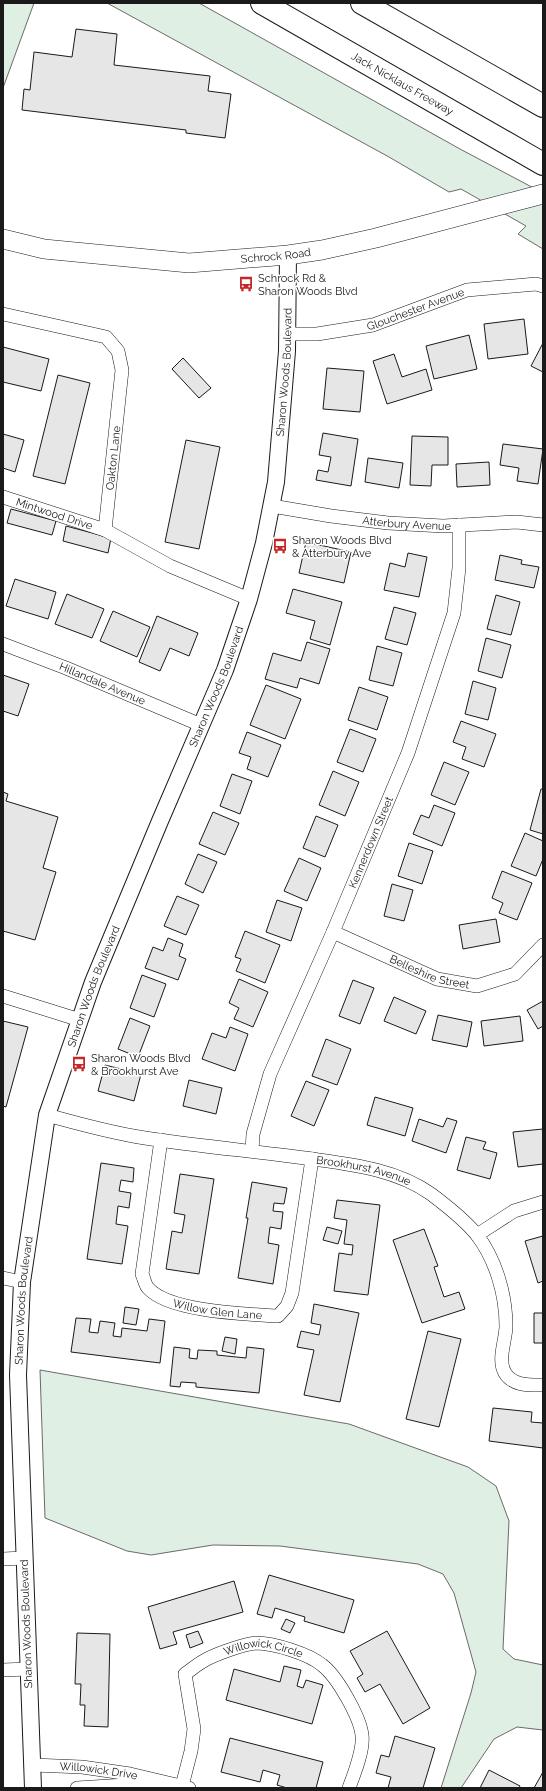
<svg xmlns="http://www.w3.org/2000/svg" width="546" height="1791" viewBox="0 0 546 1791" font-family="Raleway,sans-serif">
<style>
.green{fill:#e0efe3;stroke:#6a6a6a}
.building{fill:#e6e6e6;stroke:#1a1a1a}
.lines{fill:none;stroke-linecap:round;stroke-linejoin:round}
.minor-casing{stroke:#1a1a1a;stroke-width:14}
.tertiary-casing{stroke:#1a1a1a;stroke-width:18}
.secondary-casing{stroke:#1a1a1a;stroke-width:20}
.motorway-casing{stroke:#1a1a1a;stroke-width:24}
.minor{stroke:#fff;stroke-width:13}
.tertiary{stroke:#fff;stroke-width:16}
.secondary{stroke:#fff;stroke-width:19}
.motorway{stroke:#fff;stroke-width:22}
.labels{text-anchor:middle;stroke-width:3;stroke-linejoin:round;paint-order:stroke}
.street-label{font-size:11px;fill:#1a1a1a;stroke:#fff}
.poi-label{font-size:11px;fill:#1a1a1a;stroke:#fff;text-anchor:start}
</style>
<rect width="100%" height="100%" fill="#fff"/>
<path class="green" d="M3 3H34L3 88Z
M107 3H199L460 149 543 193V249L518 234 526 226 461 189 449 192 389 157Z
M40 1370 349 1424 468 1467 496 1486 509 1521 503 1649 514 1659 543 1665V1730L517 1727 494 1739 461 1788H441L471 1693 476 1672 454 1593 443 1574 418 1564 280 1546 213 1545 151 1555 127 1551 45 1518Z"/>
<path class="building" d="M76 29 117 34 114 65 210 76 208 91 231 94 225 138 186 133V130L22 110 24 89 30 90 34 52 72 57Z
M524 319 528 354 488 359 484 324Z
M469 335 477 369 434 379 426 346Z
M543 343V372L531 366Z
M3 347 49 359 41 391 3 382Z
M394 354 402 377 426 369 432 390 387 404 373 361Z
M183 358 211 388 199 398 172 369Z
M327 368 364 371 360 412 323 409Z
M58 375 90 383 65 484 33 476Z
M323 433 358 439 351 486 316 480 318 470 328 472 331 457 319 455Z
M3 434 24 440 15 472 3 468Z
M412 436 448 437V465H432L431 486 410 485Z
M186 440 220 447 199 549 165 542Z
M503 444 543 449 538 484 517 481 519 468 500 465Z
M368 458 403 463 399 488 365 482Z
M489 462 490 485 457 487 456 464Z
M11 509 56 521 52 535 7 523Z
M66 526 111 538 108 553 63 541Z
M306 542 351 552 344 583 299 573Z
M408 553 427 557 419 597 384 590 390 563 405 567Z
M500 555 522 560 521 564 539 567 534 588 495 580Z
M15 579 56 592 48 619 6 606Z
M293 589 342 602 330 645 310 639 315 621 286 613Z
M67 594 104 609 92 638 55 624Z
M496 595 520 602 511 635 487 629Z
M394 607 416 613 407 645 385 639Z
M113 611 150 627 137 657 100 641Z
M157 616 198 633 189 656 170 648 160 671 139 662Z
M486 638 511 645 502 678 478 671Z
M307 642 330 649 319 684 300 678 297 688 265 679 273 653 301 661Z
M377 646 402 653 393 686 369 680Z
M3 675 29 684 18 716 3 711Z
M473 681 496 688 488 720 465 714Z
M266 685 301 699 285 739 250 725Z
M359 687 388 697 377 730 348 720Z
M461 721 496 734 484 767 462 759 466 747 453 742Z
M350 729 376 739 363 772 337 762Z
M247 732 281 745 268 777 247 769 251 757 239 753Z
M444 762 469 772 455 805 431 795Z
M333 771 359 782 345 816 319 805Z
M232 774 252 781 240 814 220 806Z
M541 789H543V834L530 830Z
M3 792 8 794 6 801 58 817 43 868 56 872 35 940 3 931Z
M434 805 455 813 442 846 413 834 421 815 429 818Z
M213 812 239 823 225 855 199 844Z
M316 816 338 825 325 857 303 848Z
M525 833 543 841V859L536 876 511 866Z
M409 843 433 851 422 884 398 876Z
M198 854 217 862 203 893 185 884Z
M299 858 321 868 307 901 284 891Z
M502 871 532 883 517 920 499 913 503 903 492 898Z
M392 884 413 890 404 921 384 916Z
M177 896 199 905 186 935 164 926Z
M277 900 302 908 291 941 266 932Z
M496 919 500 942 463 949 459 925Z
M245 931 280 945 265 983 236 971 241 959 235 957Z
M168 938 183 944 179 956 186 959 178 980 145 968 153 947 163 951Z
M142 975 166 984 154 1017 130 1008Z
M239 979 268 992 253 1027 234 1019 239 1008 229 1003Z
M353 980 374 988 360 1024 339 1016Z
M394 997 426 1011 416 1034 384 1021Z
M543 1001V1026L538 1029 527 1010Z
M438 1015 472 1022 467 1047 432 1040Z
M520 1016 523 1041 484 1046 481 1021Z
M130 1018 150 1026 138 1057 118 1049Z
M3 1021 28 1027 6 1107 3 1106Z
M230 1027 248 1034 235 1071 202 1059 212 1033 226 1038Z
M326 1039 351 1049 337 1085 312 1076Z
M105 1065 141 1074 134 1101 98 1091Z
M189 1080 222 1088 216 1114 183 1106Z
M306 1081 329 1090 314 1126 291 1116Z
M375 1097 413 1108 405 1136 367 1125Z
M447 1118 457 1121 446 1153 412 1141 419 1119 443 1127Z
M543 1129V1164L518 1167 513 1132Z
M466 1137 486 1142 483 1149 497 1153 490 1179 457 1170Z
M101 1163 134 1168 133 1182 121 1180 119 1191 131 1193 129 1208 118 1206 116 1224 128 1226 122 1264 87 1259Z
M180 1174 214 1179 199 1274 166 1269 172 1231 182 1233 185 1215 174 1213Z
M252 1182 287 1188 284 1204 274 1203 273 1211 283 1212 281 1229 270 1227 268 1243 279 1245 273 1284 238 1278 248 1218H246Z
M337 1200 380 1205 368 1295 334 1291 339 1253 352 1255 353 1245 344 1244 347 1220 334 1218Z
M327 1227 342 1231 338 1244 323 1240Z
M424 1229 438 1266 434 1267 444 1297 459 1292 465 1309 422 1323 393 1240Z
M543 1236V1281L538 1283 525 1241Z
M314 1304 359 1313 340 1402 304 1395 314 1350 297 1347 301 1331 319 1335 321 1325 311 1323Z
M125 1307 139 1309 136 1325 123 1323Z
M534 1313H543V1343H534Z
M76 1318 91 1319 89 1332 98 1333 100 1321 115 1323 113 1336 121 1337 122 1328 147 1331 149 1319 165 1321 160 1363 71 1352Z
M428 1331 461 1339 439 1427 406 1419Z
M225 1337 237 1339 235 1354 222 1351Z
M174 1347 190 1349 189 1358 197 1359 198 1350 217 1351V1355L246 1358 247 1347 264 1349 259 1393 196 1387V1383L181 1382 180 1387 170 1386Z
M493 1408 532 1412 531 1422 543 1423V1448L489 1441Z
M269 1575 354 1600 344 1633 304 1621 305 1617 275 1608 272 1618 257 1614Z
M234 1581 243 1612 173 1632 177 1644 160 1649 148 1607Z
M286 1619 295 1623 290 1633 281 1629Z
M198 1631 203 1643 190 1648 186 1635Z
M387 1631 430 1708 403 1724 380 1684 365 1692 357 1678 363 1674 350 1651Z
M77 1633 110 1634 108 1727 84 1726 85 1705H80L81 1684H75Z
M284 1666 301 1670 297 1686 303 1688 306 1680 323 1685 312 1724 226 1700 234 1669 280 1682Z
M395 1736 435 1748 423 1788H388L391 1777 376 1773 381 1755 389 1757Z
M230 1738 323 1762 316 1788H287L277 1785 280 1775 263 1770 260 1782 221 1772Z
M489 1770 520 1786 519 1788H480Z
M543 1772V1788H534Z"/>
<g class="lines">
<g class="minor-casing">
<g id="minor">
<path d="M3 314 106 337 118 351 122 370 105 530"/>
<path id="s1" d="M287 334H317L373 325 467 290 536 284 543 286"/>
<path id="s2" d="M3 497 105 530 170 566 249 599"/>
<path id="s3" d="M272 506 331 516 388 523 443 526 517 522 543 525"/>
<path id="s4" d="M3 644 66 668 201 725"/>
<path id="s5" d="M333 932 437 979 477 986 515 974 543 945"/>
<path d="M3 996 80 1020"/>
<path id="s6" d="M47 1115C79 1124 112 1133 145 1138 198 1146 252 1151 305 1158 347 1164 395 1168 431 1194 447 1206 464 1219 477 1235 496 1260 506 1295 506 1326 506 1340 497 1360 505 1373 513 1386 529 1385 543 1385"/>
<path id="s7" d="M161 1140 142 1274C144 1278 145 1285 148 1288 169 1312 247 1314 278 1316L287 1306 292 1293 312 1159"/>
<path id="s8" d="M252 1151 253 1134 270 1074 333 932 408 753 454 613 459 568V525"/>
<path d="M477 1235 514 1211 543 1202"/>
<path d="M3 1278 22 1282"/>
<path d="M3 1559 24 1558"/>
<path d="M3 1670 28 1669"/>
<path id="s9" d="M33 1765 82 1767 130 1774 189 1788"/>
<path id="s10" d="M182 1786 191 1751 194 1729 185 1674C192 1669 199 1663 207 1659 219 1653 244 1644 256 1643 274 1643 309 1654 322 1665 337 1676 360 1717 362 1735 364 1750 354 1774 349 1788"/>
<path d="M77 1788 157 1783"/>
</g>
</g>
<g class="tertiary-casing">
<g id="tertiary">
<path id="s11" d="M33 1788 18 1375 22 1282 47 1115 93 982 160 821 225 670 249 599 264 543 276 482 287 351 288 255"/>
</g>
</g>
<g class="secondary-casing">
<g id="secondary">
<path id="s12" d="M3 239 44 249 189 263 288 255 322 250 376 238 543 194"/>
</g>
</g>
<g class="motorway-casing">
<g id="motorway">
<path id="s13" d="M262 3 543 164"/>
<path d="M362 3 543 106"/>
</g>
</g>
<use href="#minor" class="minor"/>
<use href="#tertiary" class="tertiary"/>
<use href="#secondary" class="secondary"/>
<use href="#motorway" class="motorway"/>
</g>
<defs>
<g id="bus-bare" transform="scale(1.2)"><path d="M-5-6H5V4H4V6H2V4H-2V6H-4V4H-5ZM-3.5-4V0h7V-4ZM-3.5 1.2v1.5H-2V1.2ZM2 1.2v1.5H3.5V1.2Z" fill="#c62828" stroke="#fff" stroke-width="2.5" paint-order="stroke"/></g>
</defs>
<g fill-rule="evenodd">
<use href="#bus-bare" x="246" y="284"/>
<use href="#bus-bare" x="280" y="546"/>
<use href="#bus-bare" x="79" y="1064"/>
</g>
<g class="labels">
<g class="street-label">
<text dy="4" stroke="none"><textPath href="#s13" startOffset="162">Jack Nicklaus Freeway</textPath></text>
<text dy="4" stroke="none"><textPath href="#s12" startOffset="275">Schrock Road</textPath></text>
<text dy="4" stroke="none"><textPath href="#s1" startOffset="132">Glouchester Avenue</textPath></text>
<text dy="4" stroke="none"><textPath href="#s11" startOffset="1460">Sharon Woods Boulevard</textPath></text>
<text transform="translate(113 458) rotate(-84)" y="4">Oakton Lane</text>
<text dy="4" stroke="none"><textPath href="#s2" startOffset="54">Mintwood Drive</textPath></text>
<text dy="4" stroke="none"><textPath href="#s3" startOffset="136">Atterbury Avenue</textPath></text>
<text dy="4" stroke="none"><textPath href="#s4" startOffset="107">Hillandale Avenue</textPath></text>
<text dy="4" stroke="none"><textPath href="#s11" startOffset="1136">Sharon Woods Boulevard</textPath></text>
<text dy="4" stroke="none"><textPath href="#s8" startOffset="332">Kennerdown Street</textPath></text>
<text dy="4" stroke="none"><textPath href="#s5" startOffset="105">Belleshire Street</textPath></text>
<text dy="4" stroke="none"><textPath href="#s11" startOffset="812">Sharon Woods Boulevard</textPath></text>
<text dy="4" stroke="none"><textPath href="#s6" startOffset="322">Brookhurst Avenue</textPath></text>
<text dy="4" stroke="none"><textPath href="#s11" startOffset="488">Sharon Woods Boulevard</textPath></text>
<text dy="4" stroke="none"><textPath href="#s7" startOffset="225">Willow Glen Lane</textPath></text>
<text transform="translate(26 1624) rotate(-92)" y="4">Sharon Woods Boulevard</text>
<text dy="4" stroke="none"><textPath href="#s10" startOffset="200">Willowick Circle</textPath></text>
<text dy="4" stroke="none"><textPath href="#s9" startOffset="66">Willowick Drive</textPath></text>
</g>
<g class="poi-label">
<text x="258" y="282">Schrock Rd &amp;<tspan x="258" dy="13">Sharon Woods Blvd</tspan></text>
<text x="292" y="544">Sharon Woods Blvd<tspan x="292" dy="13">&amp; Atterbury Ave</tspan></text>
<text x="91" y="1062">Sharon Woods Blvd<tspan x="91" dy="13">&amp; Brookhurst Ave</tspan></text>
</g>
</g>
<rect width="546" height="1791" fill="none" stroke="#1a1a1a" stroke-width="8"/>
</svg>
